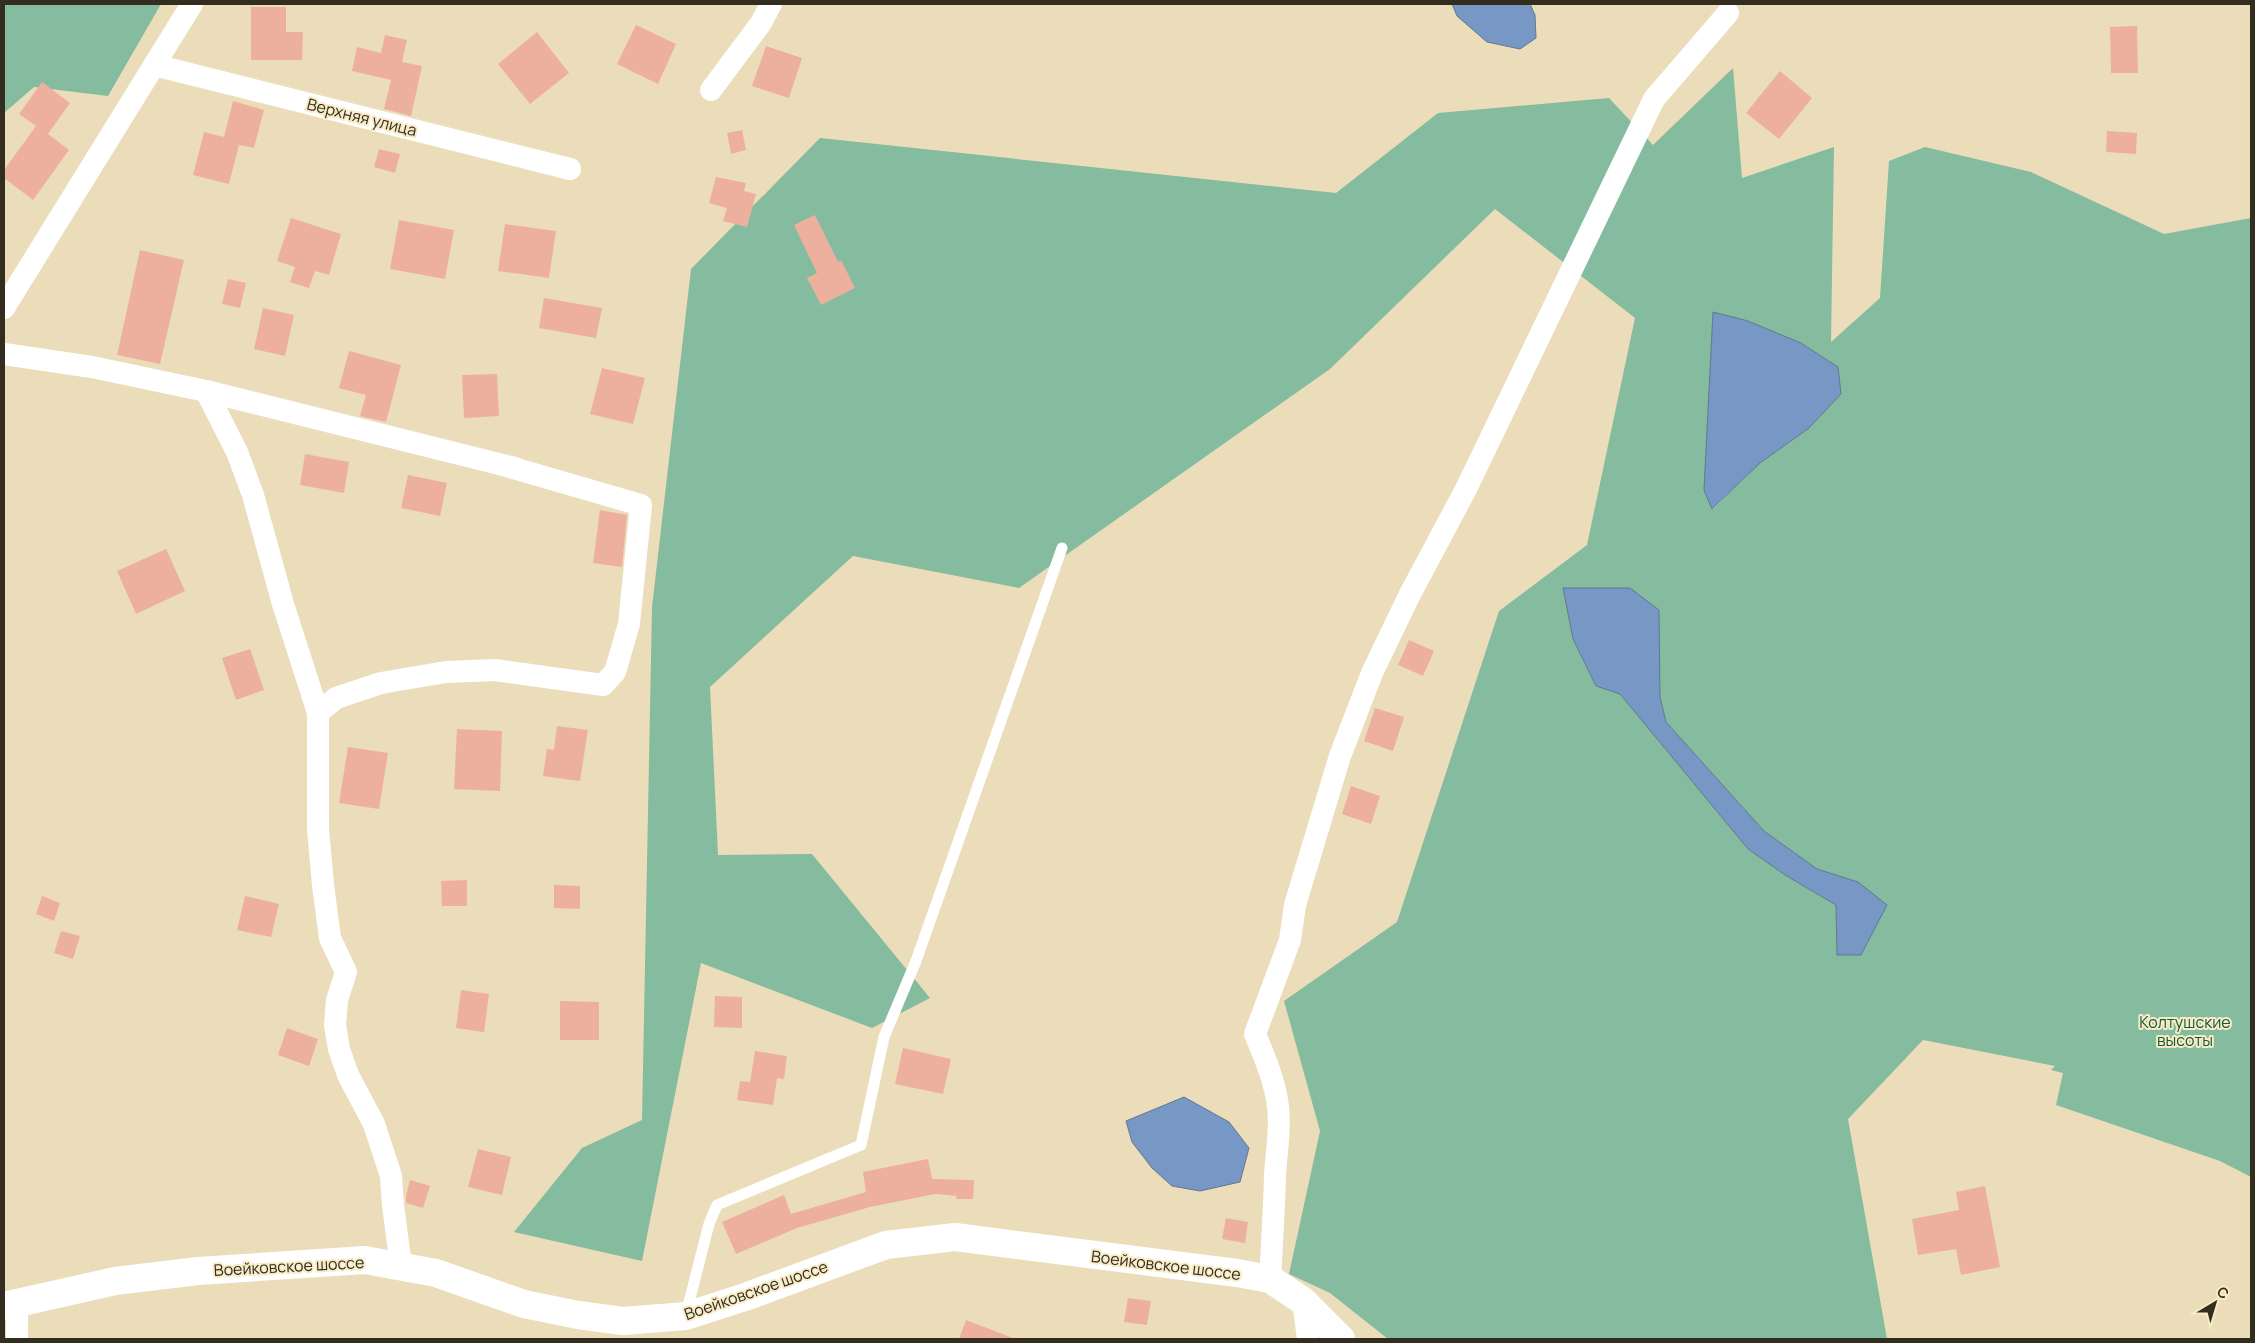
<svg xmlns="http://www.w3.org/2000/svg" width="2255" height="1343" viewBox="0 0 2255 1343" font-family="Manrope,sans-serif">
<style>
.green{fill:#85bb9e;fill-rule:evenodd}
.water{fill:#7797c4;stroke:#627792}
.building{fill:#edb09e}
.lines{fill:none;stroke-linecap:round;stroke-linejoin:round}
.service{stroke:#fff;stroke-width:11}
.minor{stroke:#fff;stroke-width:22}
.tertiary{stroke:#fff;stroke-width:28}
.labels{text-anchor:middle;stroke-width:4;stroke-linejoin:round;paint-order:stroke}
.street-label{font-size:16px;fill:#322d1f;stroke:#f8ebc6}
.park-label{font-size:16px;fill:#11593b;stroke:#f8ebc6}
</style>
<rect width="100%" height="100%" fill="#ebddba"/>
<path class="green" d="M4 4H161L108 96 34 87 4 113Z
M1733 68 1742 178 1834 147 1831 342 1880 298 1889 161 1925 147 2031 172 2164 234 2251 218V1177L2220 1161 2056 1105 2063 1073 2051 1070 2055 1066 1923 1040 1848 1119 1887 1339H1388L1330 1293 1289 1274 1320 1131 1284 1001 1397 922 1499 611 1587 545 1635 318 1495 209 1330 369 1019 588 853 556 710 687 718 855 812 854 930 998 872 1028 701 963 642 1261 514 1232 582 1148 642 1120 652 607 691 269 820 138 1336 193 1438 113 1609 98 1653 145ZM1748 321 1801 343 1838 367 1841 394 1809 428 1760 463 1713 509ZM1563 588 1660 697 1666 722 1764 831 1817 869 1858 882 1837 955 1836 905 1785 875 1748 849 1620 694 1596 686 1573 639Z"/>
<path class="water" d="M1452 4H1530L1535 15 1536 38 1520 49 1487 42 1457 16Z
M1713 312 1748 321 1801 343 1838 367 1841 394 1809 428 1760 463 1712 509 1704 490Z
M1563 588H1630L1659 610 1660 697 1666 722 1764 831 1817 869 1858 882 1887 905 1861 955H1837L1836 905 1785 875 1748 849 1620 694 1596 686 1573 639Z
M1184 1097 1229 1122 1249 1148 1240 1182 1200 1191 1172 1186 1152 1168 1132 1142 1126 1121Z"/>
<path class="building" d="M251 7H286V32H303L302 60H251Z
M636 25 676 44 658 84 617 64Z
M2137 26 2138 73H2111L2110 27Z
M537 32 569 73 530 104 498 64Z
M385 35 407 40 402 62 422 66 411 116 384 109 391 80 352 71 357 47 381 53Z
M766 46 802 58 789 98 752 86Z
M1780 71 1812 98 1779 139 1746 113Z
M42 82 70 103 48 134 69 150 33 200 4 178V170L36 126 19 114Z
M233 101 264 110 254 148 239 145 229 184 193 175 204 132 224 137Z
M742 130 746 150 731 154 727 133Z
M2107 131 2137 133 2136 154 2106 152Z
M379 149 400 154 395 173 374 167Z
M716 177 746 183 744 191 756 194 747 227 723 221 727 208 709 203Z
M815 215 838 262 841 260 855 288 821 305 807 278 817 273 794 225Z
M291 218 341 234 329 275 315 271 309 288 290 282 295 267 277 261Z
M399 220 454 230 445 279 390 269Z
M505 224 556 231 549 278 498 271Z
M140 250 184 260 160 364 117 355Z
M228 279 246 283 240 308 222 304Z
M544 298 602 308 596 338 539 328Z
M263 308 294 315 285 356 254 349Z
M349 351 401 365 386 422 360 416 366 395 339 388Z
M602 368 645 378 633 424 590 414Z
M497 374 499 416 464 418 462 375Z
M305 454 349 462 344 493 300 485Z
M408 475 447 483 440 516 401 508Z
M600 510 627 515 622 567 593 563Z
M166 549 185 591 136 614 117 571Z
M1409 640 1434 651 1423 676 1398 665Z
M250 649 264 690 236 700 222 658Z
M1375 708 1404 717 1393 751 1364 741Z
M557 726 588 730 580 781 543 776 547 749 554 750Z
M457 729 502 731 500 791 454 789Z
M348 747 388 753 379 809 339 803Z
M1351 786 1380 796 1371 824 1342 814Z
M467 880V906H442L441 881Z
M554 885 580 886V909L554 908Z
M42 896 60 903 54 921 36 914Z
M245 896 279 904 271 937 237 930Z
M61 931 80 936 73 959 54 953Z
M461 990 489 994 484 1032 456 1028Z
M715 996 742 997V1028L714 1027Z
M560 1001 599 1002V1040H560Z
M287 1028 318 1039 309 1066 278 1055Z
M903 1048 951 1059 943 1094 895 1084Z
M755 1051 787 1056 784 1079 777 1078 773 1105 737 1100 740 1081 750 1082Z
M478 1149 511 1157 502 1195 468 1187Z
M928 1159 932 1179 974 1180 973 1199H956L957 1196 935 1194 870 1207 797 1228 736 1254 722 1222 784 1195 791 1214 866 1192 863 1172Z
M410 1180 430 1186 423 1208 406 1203V1196Z
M1985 1186 2000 1267 1961 1275 1956 1249 1918 1255 1912 1219 1959 1210 1956 1192Z
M1226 1218 1248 1222 1245 1243 1222 1239Z
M1128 1298 1151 1301 1147 1325 1124 1322Z
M966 1320 1013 1338V1339H959Z"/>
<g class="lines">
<path class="service" d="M686 1314 709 1224 717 1205 861 1145 884 1037 916 961 1062 548"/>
<path class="minor" d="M154 65 570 169
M711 90 761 23 771 4
M4 308 192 4
M4 354 92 367 206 391 515 468
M206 391 237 452 253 495 283 604 318 713V829L323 885 330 938 346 972 337 1000 335 1025 339 1049 348 1075 374 1124 391 1176 393 1205 401 1266
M318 713 336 698 381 683 446 672 495 670 603 685 615 672 629 624 641 505 503 465
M1270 1279C1272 1244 1274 1210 1275 1176 1276 1153 1281 1130 1278 1107 1275 1081 1265 1058 1255 1034L1290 940 1295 905 1340 756 1372 673 1409 596 1466 489 1654 99 1728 13
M1303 1301 1308 1339
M17 1339V1303"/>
<path class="tertiary" d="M4 1306 115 1281 198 1271 365 1260 436 1273 524 1304 578 1315 623 1321 686 1316 745 1297 886 1245 955 1237 1237 1273 1270 1279 1303 1301 1341 1339"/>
</g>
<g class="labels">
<g class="street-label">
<text transform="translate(362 117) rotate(14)" y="6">Верхняя улица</text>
<text transform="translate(1166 1265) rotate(7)" y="6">Воейковское шоссе</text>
<text transform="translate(289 1266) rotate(-3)" y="6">Воейковское шоссе</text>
<text transform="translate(756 1290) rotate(-19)" y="6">Воейковское шоссе</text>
</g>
<g class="park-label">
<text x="2185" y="1028">Колтушские<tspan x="2185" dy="18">высоты</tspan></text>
</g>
</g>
<rect width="2255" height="1343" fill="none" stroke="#322d1f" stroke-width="10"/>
<g transform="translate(2215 1303) rotate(38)" stroke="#f8ebc6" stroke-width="4" paint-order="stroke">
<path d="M0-4L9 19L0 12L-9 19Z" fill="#322d1f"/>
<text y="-8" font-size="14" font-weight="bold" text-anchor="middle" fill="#322d1f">С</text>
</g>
</svg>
